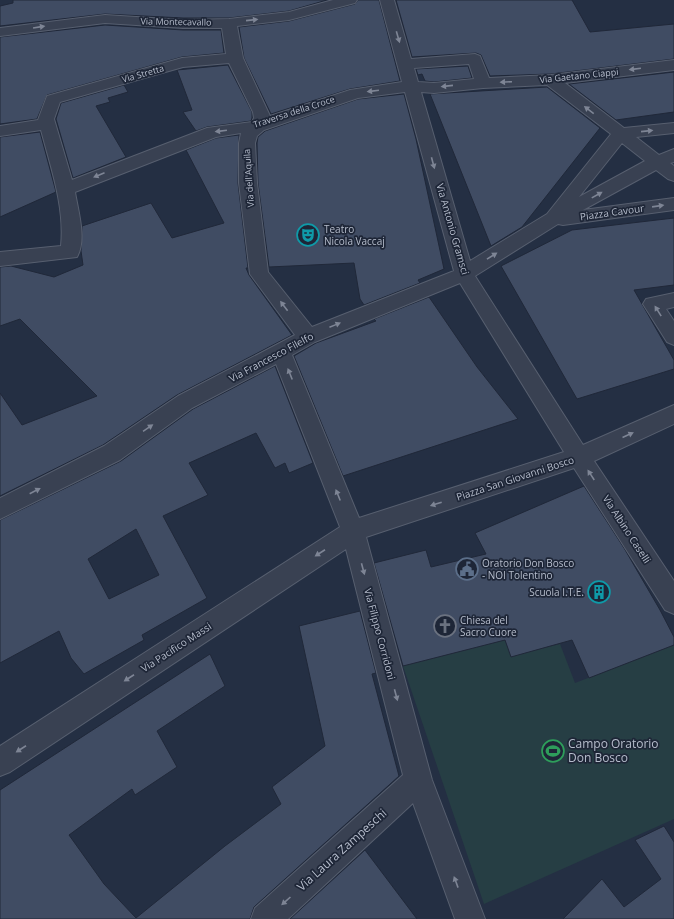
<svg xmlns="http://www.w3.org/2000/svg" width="674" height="919" viewBox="0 0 674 919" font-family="'Open Sans',sans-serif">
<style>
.green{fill:#263e44}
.building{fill:#404c63;stroke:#202839;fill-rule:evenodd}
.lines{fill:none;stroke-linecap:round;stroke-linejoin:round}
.minor-casing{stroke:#575f6f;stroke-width:2}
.minor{fill:#394152;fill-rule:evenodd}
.oneway{fill:#7e8595}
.labels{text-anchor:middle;stroke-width:3.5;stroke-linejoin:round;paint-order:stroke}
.far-street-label{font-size:9px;fill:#b6bdcc;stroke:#1e2637}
.street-label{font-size:10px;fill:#b6bdcc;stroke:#1e2637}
.poi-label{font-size:10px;fill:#b6bdcc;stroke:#1e2637;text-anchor:start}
.near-poi-label{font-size:12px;fill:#b6bdcc;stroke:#1e2637;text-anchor:start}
.near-street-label{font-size:12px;fill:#b6bdcc;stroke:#1e2637}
</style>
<rect width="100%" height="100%" fill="#242f43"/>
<path class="green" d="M505 640 511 656 560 644 575 683 674 645V819L484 904 403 666Z"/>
<path class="building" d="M13 0H327L289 11 229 18H183L105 14 0 26V6L13 3Z
M358 0H379L400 81 350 89 271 114 244 58 239 27 289 21 355 4Z
M396 0H572L590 32 674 24V59L551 74 490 76 481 55 476 53 412 57Z
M105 25 183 30H221L224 53 182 57 47 95 37 119 0 124V37Z
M228 65 252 112V118L251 121 207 127 196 131 183 112 192 110 177 70Z
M468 66 472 78 434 82 425 81 422 74 418 75 416 69Z
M674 72V112L616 120 569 84Z
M124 85 128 92 108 98 110 102 96 106 126 157 73 178 56 119 61 103Z
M547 87 600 128 522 227 491 246 430 94Z
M404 94 416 139 444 269 418 280 420 283 364 305 360 299 354 263 269 267 258 183 257 143 258 137 265 131 358 99Z
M40 132 56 192 0 217V137Z
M239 135 238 183 248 268H246L249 275 292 335 177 395 103 445 0 496V393L22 425 97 396 20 319 0 326V267L11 266 54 277 83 265 81 251 82 226 151 203 172 238 224 223 186 150 216 138Z
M674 218V285L634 290 674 360V369L577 399 501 266 572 230Z
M429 297 477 367 518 419 343 476 294 356 316 343 376 321 374 319Z
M275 366 313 463 289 473 285 463 275 468 256 433 189 463 208 495 163 516 207 598 142 635 144 640 84 674 71 658 59 631 0 663V520L121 461 193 409ZM136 529 159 575 109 599 88 559Z
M584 486 624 548 660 610 674 637V645L589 678 572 640 511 657 505 640 403 666 374 563 426 550 431 567 486 554 475 533Z
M360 611 376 673 372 674 399 776 254 907 250 919H0V790L210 654 225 686 157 731 177 767 135 795 132 789 69 835 104 884 136 918 225 846 281 804 272 787 325 746 299 626Z
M664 826 674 842V919H563L602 879 624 907 661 879 635 840Z
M365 850 417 919H290Z"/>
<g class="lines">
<g class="minor-casing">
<path id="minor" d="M333 0H357L355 3 289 20 237 26 243 58 270 116 350 90 402 82 380 0H394L411 59 475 54 480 56 489 78 551 75 674 60V70L565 83 624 128 674 123V133L636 137 659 155 674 149V162L670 163 674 166V181L668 179 656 170 583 210 674 198V210L563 225 558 224 475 276 583 445 674 405V424L594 461 674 581V614L665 610 574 468 366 537 432 780 485 919H455L413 803 288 919H251L255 908 403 775 346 549 10 772 0 776V746L340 527 276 364 192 408 120 460 0 519V498L104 446 178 396 295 335 250 274 239 183V143L241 133 216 137 75 192C78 211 87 239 77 257L0 266V252L61 246C65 207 51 168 41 130L0 136V126L38 120 47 96 182 58 226 54 222 28H183L105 23 0 36V28L105 15 183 20 229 19 289 12ZM229 63 253 112 254 118 252 122 207 128 72 180 54 119 60 102 183 67ZM469 64 474 79 434 83 418 82 414 68ZM547 85 611 134 547 214 470 261 421 92 434 93 483 88ZM405 92 454 271 312 327 268 272 257 183 255 143 257 136 264 130 358 98ZM622 143 645 161 579 197ZM460 283 564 452 359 518 292 355 315 342Z
M674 293V307L666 309 674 321V345L667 342 643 304 646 299Z"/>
</g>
<use href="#minor" class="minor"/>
</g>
<defs><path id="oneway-solid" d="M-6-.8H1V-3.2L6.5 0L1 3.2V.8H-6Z"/></defs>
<g class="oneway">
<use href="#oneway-solid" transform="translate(252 20) rotate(-6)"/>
<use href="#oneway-solid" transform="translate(39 27) rotate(-9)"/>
<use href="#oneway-solid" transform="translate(398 37) rotate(74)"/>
<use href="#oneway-solid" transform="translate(635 69) rotate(173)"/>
<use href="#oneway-solid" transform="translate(506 82) rotate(177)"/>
<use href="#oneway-solid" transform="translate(447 86) rotate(174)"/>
<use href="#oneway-solid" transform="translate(373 91) rotate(173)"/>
<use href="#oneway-solid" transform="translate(589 110) rotate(-142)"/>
<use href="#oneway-solid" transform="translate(221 131) rotate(173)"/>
<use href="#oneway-solid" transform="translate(647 131) rotate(-6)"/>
<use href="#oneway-solid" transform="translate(433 163) rotate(75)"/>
<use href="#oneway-solid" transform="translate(99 175) rotate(157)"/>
<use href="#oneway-solid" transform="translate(597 195) rotate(-29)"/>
<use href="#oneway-solid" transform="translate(658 206) rotate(-8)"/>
<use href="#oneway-solid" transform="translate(492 256) rotate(-32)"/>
<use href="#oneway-solid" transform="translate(284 306) rotate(-127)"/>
<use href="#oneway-solid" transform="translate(658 311) rotate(-122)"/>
<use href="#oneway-solid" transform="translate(335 325) rotate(-22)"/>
<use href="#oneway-solid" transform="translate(290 374) rotate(-112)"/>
<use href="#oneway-solid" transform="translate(148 428) rotate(-34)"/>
<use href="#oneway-solid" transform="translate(628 435) rotate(-24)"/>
<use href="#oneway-solid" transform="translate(591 475) rotate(-123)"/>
<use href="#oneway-solid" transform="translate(35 491) rotate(-27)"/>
<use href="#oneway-solid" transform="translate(338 495) rotate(-112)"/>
<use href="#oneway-solid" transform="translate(436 504) rotate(162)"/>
<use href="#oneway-solid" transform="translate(320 553) rotate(147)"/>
<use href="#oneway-solid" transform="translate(363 569) rotate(75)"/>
<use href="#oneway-solid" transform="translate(129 678) rotate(147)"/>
<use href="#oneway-solid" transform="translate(396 695) rotate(75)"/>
<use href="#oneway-solid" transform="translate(21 749) rotate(147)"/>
<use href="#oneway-solid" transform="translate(456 882) rotate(-110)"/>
<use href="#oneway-solid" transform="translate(286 901) rotate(138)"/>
</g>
<defs>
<g id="theatre-ring" transform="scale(1.15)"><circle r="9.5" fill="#1e2637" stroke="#0f9aa8" stroke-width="1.5"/><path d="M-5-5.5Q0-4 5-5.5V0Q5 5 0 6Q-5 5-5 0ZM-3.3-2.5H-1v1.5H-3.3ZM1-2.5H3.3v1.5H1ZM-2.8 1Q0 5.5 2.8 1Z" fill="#0f9aa8"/></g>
<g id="civic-ring" transform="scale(1.15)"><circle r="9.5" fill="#1e2637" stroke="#5c6f8a" stroke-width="1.5"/><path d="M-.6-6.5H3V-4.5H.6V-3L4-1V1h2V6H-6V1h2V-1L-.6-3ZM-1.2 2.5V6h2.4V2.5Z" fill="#5c6f8a"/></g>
<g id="building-ring" transform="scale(1.15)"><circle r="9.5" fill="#1e2637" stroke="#0f9aa8" stroke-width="1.5"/><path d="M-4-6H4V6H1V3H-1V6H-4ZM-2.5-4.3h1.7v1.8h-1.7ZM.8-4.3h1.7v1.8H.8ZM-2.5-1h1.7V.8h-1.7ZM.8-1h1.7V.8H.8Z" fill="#0f9aa8"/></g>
<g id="church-ring" transform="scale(1.15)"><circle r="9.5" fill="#1e2637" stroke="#6b7280" stroke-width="1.5"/><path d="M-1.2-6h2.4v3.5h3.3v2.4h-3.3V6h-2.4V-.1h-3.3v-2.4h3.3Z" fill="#6b7280"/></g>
<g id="stadium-ring" transform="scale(1.15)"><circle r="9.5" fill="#1e2637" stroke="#2e9e5b" stroke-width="1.5"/><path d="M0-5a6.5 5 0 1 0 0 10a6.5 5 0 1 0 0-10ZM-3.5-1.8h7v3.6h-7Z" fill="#2e9e5b"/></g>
</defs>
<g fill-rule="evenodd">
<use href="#theatre-ring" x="308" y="235"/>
<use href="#civic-ring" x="467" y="569"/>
<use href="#building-ring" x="599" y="592"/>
<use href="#church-ring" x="445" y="626"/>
<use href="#stadium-ring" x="553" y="751"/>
</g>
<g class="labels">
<g class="far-street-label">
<text transform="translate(176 22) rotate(1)" y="3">Via Montecavallo</text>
<text transform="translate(143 74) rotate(-16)" y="3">Via Stretta</text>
<text transform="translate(579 76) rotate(-6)" y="3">Via Gaetano Ciappi</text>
<text transform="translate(294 112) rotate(-18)" y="3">Traversa della Croce</text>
<text transform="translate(249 178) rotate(-94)" y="3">Via dell'Aquila</text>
</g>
<g class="street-label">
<text transform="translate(612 212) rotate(-8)" y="4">Piazza Cavour</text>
<text transform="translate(453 229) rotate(74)" y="4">Via Antonio Gramsci</text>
<text transform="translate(271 357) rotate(-28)" y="4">Via Francesco Filelfo</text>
<text transform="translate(515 478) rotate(-18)" y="4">Piazza San Giovanni Bosco</text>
<text transform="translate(627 529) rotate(57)" y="4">Via Albino Caselli</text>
<text transform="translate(380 634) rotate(75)" y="4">Via Filippo Corridoni</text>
<text transform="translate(176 647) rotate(-33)" y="4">Via Pacifico Massi</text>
</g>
<g class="poi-label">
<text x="324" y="233">Teatro<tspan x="324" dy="12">Nicola Vaccaj</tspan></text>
<text x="482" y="567">Oratorio Don Bosco<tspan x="482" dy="12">- NOI Tolentino</tspan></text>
<text x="584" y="596" text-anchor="end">Scuola I.T.E.</text>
<text x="460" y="624">Chiesa del<tspan x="460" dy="12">Sacro Cuore</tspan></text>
</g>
<g class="near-poi-label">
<text x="568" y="748">Campo Oratorio<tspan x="568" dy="14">Don Bosco</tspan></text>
</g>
<g class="near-street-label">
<text transform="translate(342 850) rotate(-42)" y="4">Via Laura Zampeschi</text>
</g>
</g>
</svg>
